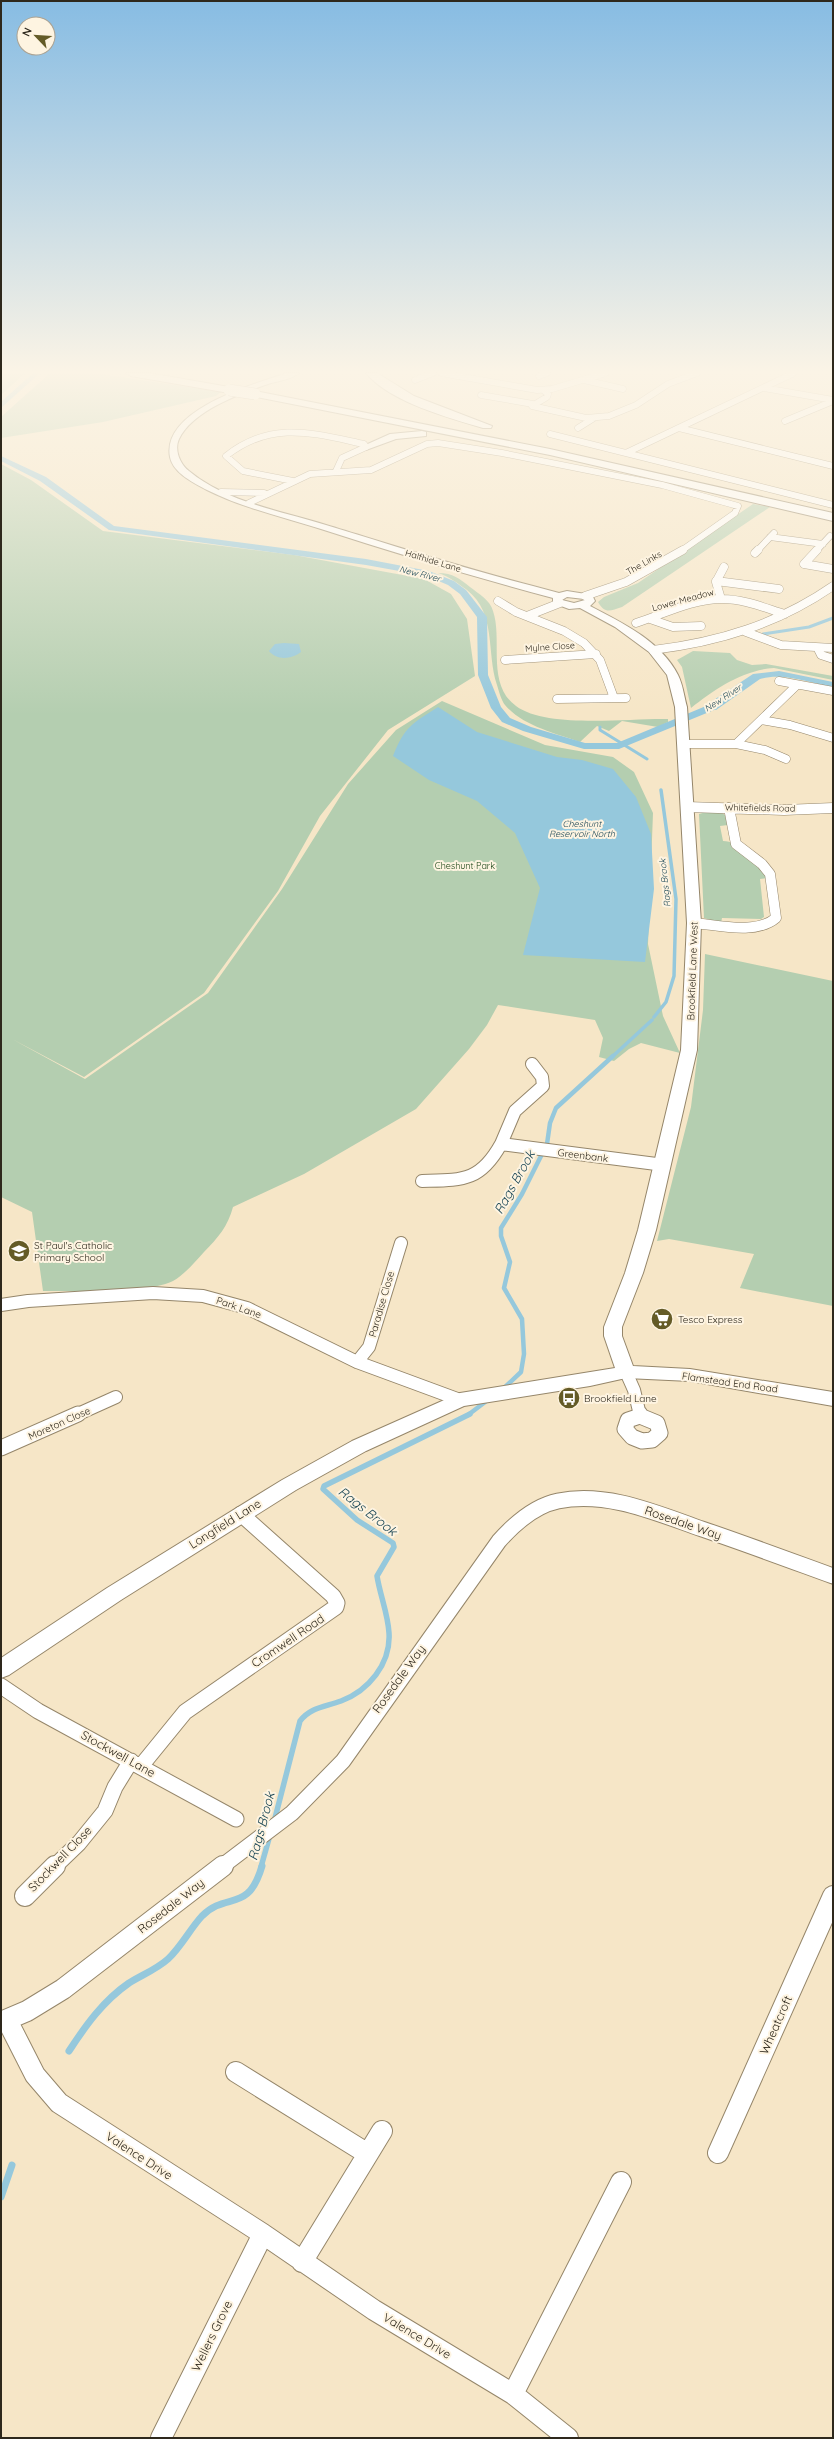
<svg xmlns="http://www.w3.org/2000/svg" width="834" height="2439" viewBox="0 0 834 2439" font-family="Quicksand,sans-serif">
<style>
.green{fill:#b4ceb0}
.water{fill:#95c8dc}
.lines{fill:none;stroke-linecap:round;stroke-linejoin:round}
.stream-far4{stroke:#95c8dc;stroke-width:3}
.stream-far3{stroke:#95c8dc;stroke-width:3.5}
.stream-far2{stroke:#95c8dc;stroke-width:4.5}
.stream-far1{stroke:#95c8dc;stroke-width:5.5}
.stream{stroke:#95c8dc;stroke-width:7}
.canal{fill:#95c8dc;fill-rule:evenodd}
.street-far5-casing{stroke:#95866a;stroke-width:7}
.street-far4-casing{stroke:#95866a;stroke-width:9}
.street-far3-casing{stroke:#95866a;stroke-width:11}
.street-far2-casing{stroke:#95866a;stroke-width:14}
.street-far1-casing{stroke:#95866a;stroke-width:17}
.street-casing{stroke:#95866a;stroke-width:22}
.secondary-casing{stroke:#95866a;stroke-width:2}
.highway-casing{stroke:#95866a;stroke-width:2}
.street-far5{stroke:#fff;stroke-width:6}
.street-far4{stroke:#fff;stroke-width:8}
.street-far3{stroke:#fff;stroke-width:10}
.street-far2{stroke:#fff;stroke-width:12}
.street-far1{stroke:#fff;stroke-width:15}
.street{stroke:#fff;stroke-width:20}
.secondary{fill:#fff;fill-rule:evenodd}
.highway{fill:#fff;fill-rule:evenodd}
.highway-bridge-casing{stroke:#95866a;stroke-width:12;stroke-linecap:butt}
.highway-bridge{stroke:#fff;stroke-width:11}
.labels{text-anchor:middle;stroke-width:4;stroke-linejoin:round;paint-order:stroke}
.far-street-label{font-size:9px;fill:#2e281c;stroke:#fef4e1}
.far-water-label{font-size:9px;font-style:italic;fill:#1a4655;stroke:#fef4e1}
.far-park-label{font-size:9px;fill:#154111;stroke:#fef4e1}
.street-label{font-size:10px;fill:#2e281c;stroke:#fef4e1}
.poi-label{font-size:10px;fill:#2e281c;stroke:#fef4e1;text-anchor:start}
.near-street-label{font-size:12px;fill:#2e281c;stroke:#fef4e1}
.near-water-label{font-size:13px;font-style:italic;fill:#1a4655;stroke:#fef4e1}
</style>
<rect width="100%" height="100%" fill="#f6e6c7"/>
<path class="green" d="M1 373H25L1 395Z
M50 373H95L221 392 216 396 103 422 1 438V417Z
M1 464 31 480 103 531 294 555 424 579 451 594 467 619 475 676 388 730 320 816 278 891 204 993 84 1077 12 1039 85 1079 208 993 282 889 348 784 396 730 442 701 545 745 613 757 634 772 653 813 648 944 663 1016 680 1053 641 1043 629 1049 614 1061 599 1057 603 1038 595 1020 498 1005 487 1025 469 1049 416 1109 304 1174 233 1207C228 1226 218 1238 204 1252 195 1262 185 1274 173 1281 151 1293 71 1291 43 1291L32 1212 1 1197Z
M753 504 770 507 622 607C610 611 605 614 598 602L604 597 638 583Z
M438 573C453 573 460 579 470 587 479 594 490 600 493 611 503 640 486 684 516 706 547 729 629 718 668 719V722L658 727 622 721 609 731 597 726 580 742C555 733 523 726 505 705 501 700 499 691 497 685 486 652 497 614 467 590 457 583 450 577 438 573Z
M693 651 730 653 737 660 752 665 766 664 833 676V680L774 668C743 670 715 689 691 708L682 667 677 660Z
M706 812H721L726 816 728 825 720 826 723 841C741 841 758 865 768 878L760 879 764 917 761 919 722 918 721 923 704 918 699 814Z
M705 954 833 981V1306L740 1288 754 1254 669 1239 657 1241 691 1107 703 1010Z"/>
<path class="water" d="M284 643 299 644 301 652C292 659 277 661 269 651L275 644Z
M779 671 833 682V687C810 683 783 672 760 679L716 710 705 706 753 674Z
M438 707 477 732 557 757 582 760 613 769 636 797 651 834 654 889 645 962 523 955 540 888 515 833 477 801 429 780 393 756C405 726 412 724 438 707Z"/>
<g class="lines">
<path class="stream-far4" d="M763 634 809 627 833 618
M600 727V730L647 759"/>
<path class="stream-far3" d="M654 1017 666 1002 674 976 676 899 661 790
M612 1057 652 1020"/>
<path class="stream-far2" d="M503 1389 521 1372 524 1354 522 1319 504 1288 510 1262 501 1236V1228L522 1194 547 1144 550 1123 556 1108 613 1056
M468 1415 489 1399"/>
<path class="stream-far1" d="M274 1822 300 1721C311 1707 325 1707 341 1701 368 1691 391 1664 389 1633 388 1614 380 1595 377 1576L394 1547 393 1543 357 1520 323 1489 324 1486 470 1414
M261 1867 270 1835"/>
<path class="stream" d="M69 2051C86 2025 103 2001 129 1983 142 1975 157 1969 168 1959 181 1947 190 1929 202 1916 227 1891 248 1914 262 1866
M1 2197 12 2165"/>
<path class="canal" d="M33 373H40L1 408V402Z
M1 456 46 477 114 526 366 559 429 571 454 581 466 590 487 617 488 675 501 707 510 718 531 727 585 743H617L706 706 723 694H731L732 696 714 710 619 749H584L523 731 502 722 491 708 478 675 477 617 460 594 448 585 427 576 366 565 109 530 40 481 1 461Z"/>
<g class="street-far5-casing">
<path id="street-far5" d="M441 373 537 390 552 389 606 373
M539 376 547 373
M415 380 433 373
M584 380 623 389
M764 388 833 400
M543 390 548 394 547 397 532 406 586 418 609 416 636 405 668 384 697 373
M481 395 533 404
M785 421 833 401
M578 428 594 418
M679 428 833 466
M550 434 833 505
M626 453 794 373
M293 481 243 471 226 456C272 420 312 433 364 444L366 447 342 458 336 471
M221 492 264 493
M249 503 310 474 371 470 427 444 438 443 502 453 662 485 738 506 735 513 681 551
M770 537 823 544
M757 551 774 533
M816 551 830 536"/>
</g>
<g class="street-far4-casing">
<path id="street-far4" d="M817 550 804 564 833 569
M755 553 758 550
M716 581 779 589
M585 596 626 582 683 550
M721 599 716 582 724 567
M498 601 516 612 564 631 584 643 600 660 614 698
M527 616 560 603
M650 619 673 627 701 626
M636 623C664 614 692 599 722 599 744 599 765 608 785 614
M746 632 781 645 833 648
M818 649 821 655 833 659
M653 650C719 642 778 624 833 586
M505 660 596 654
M779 681 833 691
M557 699 626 698
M761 720 790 725 833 738
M683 744H736L797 685
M736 744 765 750 786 759"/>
</g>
<g class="street-far3-casing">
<path id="street-far3" d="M687 807 784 810 833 808
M694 923C718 925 756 935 776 918L770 874 762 864 736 844 729 808"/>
</g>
<g class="street-far2-casing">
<path id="street-far2" d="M501 1144 515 1111 543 1086 542 1077 532 1064
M422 1181C462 1180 480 1182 501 1144L664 1165
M1 1305 28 1301 153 1293 203 1296 247 1308 357 1362 460 1400
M357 1362 369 1347 401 1243
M626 1372 634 1390 640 1415
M76 1415 116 1397"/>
</g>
<g class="street-far1-casing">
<path id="street-far1" d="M640 1414V1416
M640 1416 657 1423 660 1433 652 1440 642 1441 632 1437 625 1429 628 1420Z
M1 1448 78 1414
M1 1686 38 1711 236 1819
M141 1766 185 1712 336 1607 337 1603 333 1596 241 1514
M54 1867 79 1843 105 1811 115 1787 131 1761
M221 1867 292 1813 343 1761 499 1541C515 1523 534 1506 558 1501 607 1491 656 1513 702 1529 746 1544 789 1560 833 1576"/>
</g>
<g class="street-casing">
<path id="street" d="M25 1896 55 1866
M7 2020 35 2075 59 2103 263 2234 374 2310 513 2394 568 2438
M1 2022 27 2011 63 1989 223 1866
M236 2072 368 2154 302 2262
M718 2153 833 1896
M368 2154 382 2131
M513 2394 621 2182
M161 2438 263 2234"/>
</g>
<g class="secondary-casing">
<path id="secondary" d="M287 373H299C292 379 279 381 271 383 242 393 193 410 179 439 174 450 180 464 189 471 226 502 281 511 326 525 395 546 463 568 533 586L559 593 567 591 592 595 595 601 590 606C621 622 661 641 678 675 683 685 684 696 687 707L701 923 697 1050 656 1230 643 1273 622 1327V1336L633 1366 690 1369 833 1392V1406L690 1381 626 1378 590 1386 464 1406 366 1451 296 1490 121 1600 9 1675 1 1678V1658L107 1588 282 1480 352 1441 460 1393 615 1368 604 1336V1327L625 1273 638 1230 681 1050 687 923 675 707 667 675 649 652 615 627 580 608 569 609 553 603V598C475 577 398 554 321 529 283 517 243 508 207 490 194 483 173 473 170 457 161 410 254 384 287 373ZM567 597 584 599 585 600 574 603 562 600Z"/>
</g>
<g class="highway-casing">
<path id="highway" d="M126 373H149L229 387 234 390 229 393 131 376Z
M366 373H377L414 396 492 426 491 428H483C449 418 390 402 366 373Z
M255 391 550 449 833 513V521L550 455 251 396V392Z
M422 431 426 432V436L396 439 366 450 361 447 390 434Z"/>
</g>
<use href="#street-far5" class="street-far5"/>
<use href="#street-far4" class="street-far4"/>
<use href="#street-far3" class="street-far3"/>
<use href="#street-far2" class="street-far2"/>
<use href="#street-far1" class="street-far1"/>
<use href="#street" class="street"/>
<use href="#secondary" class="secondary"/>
<use href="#highway" class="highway"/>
<g class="highway-bridge-casing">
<path id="highway-bridge" d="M229 390 255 394"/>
</g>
<use href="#highway-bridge" class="highway-bridge"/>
</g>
<linearGradient id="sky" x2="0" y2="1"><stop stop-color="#87bce3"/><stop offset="0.52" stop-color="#fbf4e6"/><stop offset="1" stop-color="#fbf4e6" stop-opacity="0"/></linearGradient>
<rect width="834" height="715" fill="url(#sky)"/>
<defs>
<g id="school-disc" transform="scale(1.15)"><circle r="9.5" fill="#645b27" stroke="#fef4e1"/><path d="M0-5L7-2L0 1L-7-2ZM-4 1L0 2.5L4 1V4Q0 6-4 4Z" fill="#fff"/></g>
<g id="supermarket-disc" transform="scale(1.15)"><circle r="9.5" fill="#645b27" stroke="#fef4e1"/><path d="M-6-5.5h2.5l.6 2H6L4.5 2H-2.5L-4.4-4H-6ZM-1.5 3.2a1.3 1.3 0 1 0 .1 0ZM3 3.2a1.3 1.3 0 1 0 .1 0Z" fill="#fff"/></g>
<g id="bus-disc" transform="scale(1.15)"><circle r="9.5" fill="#645b27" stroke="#fef4e1"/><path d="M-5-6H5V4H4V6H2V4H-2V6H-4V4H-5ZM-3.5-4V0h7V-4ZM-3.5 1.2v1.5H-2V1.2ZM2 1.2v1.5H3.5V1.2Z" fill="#fff"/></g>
</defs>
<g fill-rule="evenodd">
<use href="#school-disc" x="19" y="1251"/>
<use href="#supermarket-disc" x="662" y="1319"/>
<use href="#bus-disc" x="569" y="1398"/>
</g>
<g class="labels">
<g class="far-street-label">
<text transform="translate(433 561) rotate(17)" y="3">Halfhide Lane</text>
<text transform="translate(644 563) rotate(-30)" y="3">The Links</text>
<text transform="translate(683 600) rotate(-15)" y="3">Lower Meadow</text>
<text transform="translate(550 647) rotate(-4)" y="3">Mylne Close</text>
<text transform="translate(760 808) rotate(1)" y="3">Whitefields Road</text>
</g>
<g class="far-water-label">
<text transform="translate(420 574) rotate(14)" y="3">New River</text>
<text transform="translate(723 698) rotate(-33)" y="3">New River</text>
<text x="582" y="827">Cheshunt<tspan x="582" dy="10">Reservoir North</tspan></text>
<text transform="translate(665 883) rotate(-96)" y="3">Rags Brook</text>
</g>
<g class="far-park-label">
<text x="465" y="869">Cheshunt Park</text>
</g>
<g class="street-label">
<text transform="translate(692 971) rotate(-88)" y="4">Brookfield Lane West</text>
<text transform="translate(583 1155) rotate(7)" y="4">Greenbank</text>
<text transform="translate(381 1304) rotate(-74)" y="4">Paradise Close</text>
<text transform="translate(239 1307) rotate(19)" y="4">Park Lane</text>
<text transform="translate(730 1382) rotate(8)" y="4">Flamstead End Road</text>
<text transform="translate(59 1423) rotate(-24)" y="4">Moreton Close</text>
</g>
<g class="poi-label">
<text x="34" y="1249">St Paul's Catholic<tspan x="34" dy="12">Primary School</tspan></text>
<text x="678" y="1323">Tesco Express</text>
<text x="584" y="1402">Brookfield Lane</text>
</g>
<g class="near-street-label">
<text transform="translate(683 1523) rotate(19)" y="4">Rosedale Way</text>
<text transform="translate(225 1524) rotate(-32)" y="4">Longfield Lane</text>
<text transform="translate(288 1641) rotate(-34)" y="4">Cromwell Road</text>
<text transform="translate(399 1679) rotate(-54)" y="4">Rosedale Way</text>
<text transform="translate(118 1754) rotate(29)" y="4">Stockwell Lane</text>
<text transform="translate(60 1859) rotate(-46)" y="4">Stockwell Close</text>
<text transform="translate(171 1906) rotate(-38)" y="4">Rosedale Way</text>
<text transform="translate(776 2025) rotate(-66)" y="4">Wheatcroft</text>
<text transform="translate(139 2156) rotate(33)" y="4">Valence Drive</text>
<text transform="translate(212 2336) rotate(-64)" y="4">Wellers Grove</text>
<text transform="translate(417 2336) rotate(31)" y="4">Valence Drive</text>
</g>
<g class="near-water-label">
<text transform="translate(514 1182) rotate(-61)" y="5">Rags Brook</text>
<text transform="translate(368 1511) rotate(38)" y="5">Rags Brook</text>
<text transform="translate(261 1826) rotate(-75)" y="5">Rags Brook</text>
</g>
</g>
<rect width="834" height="2439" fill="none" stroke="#2e281c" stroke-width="4"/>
<g transform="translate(36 36) rotate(295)"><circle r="19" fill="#fef4e1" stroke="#aba292"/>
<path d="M0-3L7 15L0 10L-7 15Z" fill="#645b27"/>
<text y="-6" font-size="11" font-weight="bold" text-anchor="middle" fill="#2e281c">N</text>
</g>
</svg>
